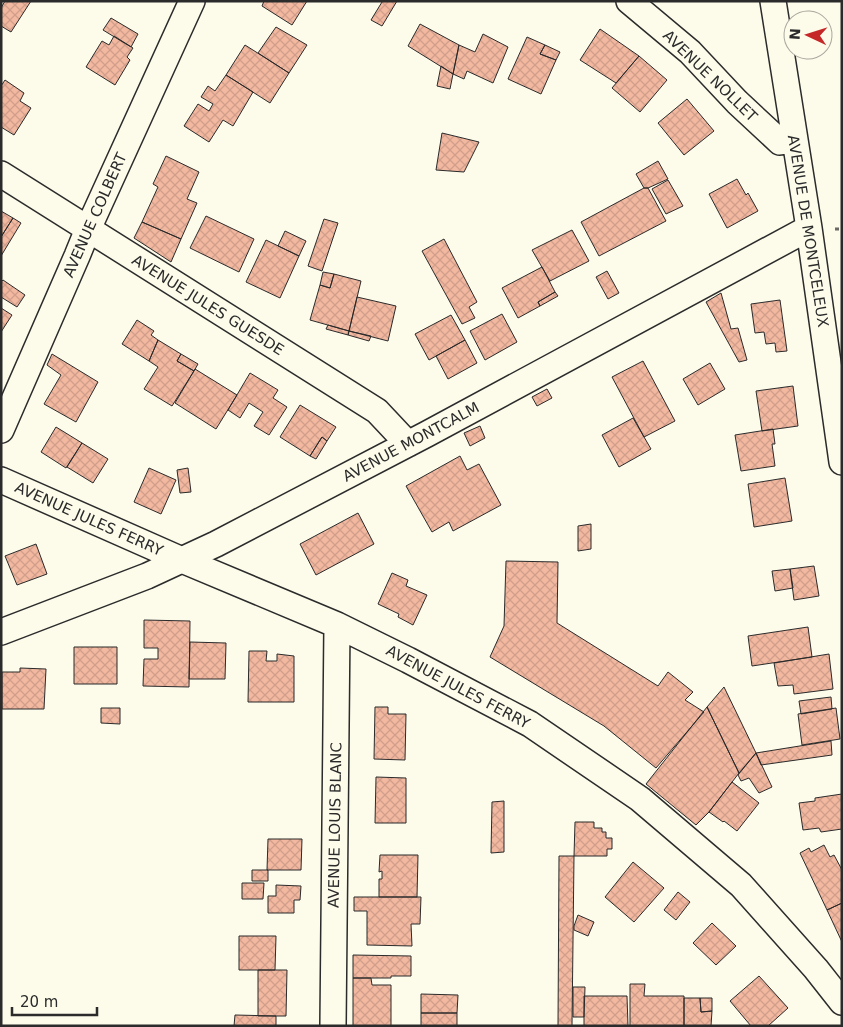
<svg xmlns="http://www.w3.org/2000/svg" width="843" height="1027" viewBox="0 0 843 1027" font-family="'DejaVu Sans',sans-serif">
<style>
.building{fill:url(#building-cross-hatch);stroke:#2b2b2b}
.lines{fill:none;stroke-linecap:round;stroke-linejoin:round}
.minor-casing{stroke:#2b2b2b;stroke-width:28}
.path{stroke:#6a6964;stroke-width:3;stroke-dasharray:4 2.5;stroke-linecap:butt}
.minor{stroke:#fdfbea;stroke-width:25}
.labels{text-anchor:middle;stroke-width:4;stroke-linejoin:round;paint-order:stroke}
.street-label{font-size:15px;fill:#2b2b2b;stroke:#fdfbea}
</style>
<defs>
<pattern id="building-cross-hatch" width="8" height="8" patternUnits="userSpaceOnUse" patternTransform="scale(1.25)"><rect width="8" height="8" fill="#f2b8a0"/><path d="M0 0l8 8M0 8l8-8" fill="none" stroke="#d09e8a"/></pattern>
</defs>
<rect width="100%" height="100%" fill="#fdfbea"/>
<path class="building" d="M5 1H31L11 32 1 26V8Z
M264 1H307L292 25 262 6Z
M382 1H397L382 26 371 20 382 2Z
M111 18 138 34 131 47 103 30Z
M420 24 459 45 453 74 408 46Z
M276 27 307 45 289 73 258 53Z
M600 29 639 56 616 83 580 60Z
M483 34 508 47 493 83 467 71 464 79 453 74 459 45 475 52Z
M114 36 133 48 127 57 130 60 115 85 86 67 102 41 109 45Z
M527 37 545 45 540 54 556 60 541 94 508 79Z
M245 45 289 73 270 103 226 75Z
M545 45 560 52 556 60 540 54Z
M639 56 667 80 640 112 612 88Z
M441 66 453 74 450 89 437 86Z
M226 75 253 92 233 126 223 120 209 142 184 126 198 104 209 111 213 104 201 97 208 86 215 91Z
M5 80 24 93 20 101 31 108 14 135 1 127V86Z
M687 99 714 131 684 155 658 123Z
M442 133 479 142 464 172 436 170Z
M166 156 199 172 187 199 197 203 181 239 142 222 158 187 153 184Z
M658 161 668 179 648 188H644L636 174Z
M737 179 746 195 748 193 758 211 727 228 709 194Z
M668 180 683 206 666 214 652 189Z
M644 188H648L666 221 599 256 581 222Z
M1 211 13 218 1 237Z
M206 216 254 239 239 272 190 248Z
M13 218 21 223 1 256V237Z
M324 219 338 223 322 271 308 266Z
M142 222 181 239 171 262 134 238Z
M572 230 589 261 550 281 532 250Z
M285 231 306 241 299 256 278 246Z
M444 239 477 302 469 307 475 318 462 324 422 251Z
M266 240 299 256 280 298 246 282Z
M542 267 555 292 538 302 540 306 518 318 502 288Z
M607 271 619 293 608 299 596 277Z
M323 272 334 274 330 288 320 285Z
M334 274 361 281 349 331 310 320 320 285 330 288Z
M3 280 25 295 17 307 1 297V282Z
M555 292 558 296 540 306 538 302Z
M721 293 731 329 738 328 747 360 739 362 706 302Z
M357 297 396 306 388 341 349 331Z
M780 300 787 351 776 352 775 343 766 344 764 332 755 333 751 304Z
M1 308 12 315 1 332Z
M502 314 517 342 485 360 470 331Z
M451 315 465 340 429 360 415 334Z
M137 320 154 331 151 335 158 340 149 361 122 344Z
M328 325 349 331 348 335 326 329Z
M349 331 371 336 369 341 348 335Z
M158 340 181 354 177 361 194 371 172 406 144 389 158 367 149 361Z
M465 340 477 363 448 379 436 356Z
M52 354 98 382 76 422 44 404 61 375 47 365Z
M181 354 198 364 194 371 177 361Z
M643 361 675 421 644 437 612 377Z
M710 363 725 389 698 405 683 379Z
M195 369 237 395 216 429 175 403Z
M250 373 278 390 273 398 287 407 269 435 254 426 263 412 249 403 240 418 228 410Z
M793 386 798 426 762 431 756 391Z
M547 389 552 398 537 406 532 397Z
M300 405 336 427 327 441 322 437 310 456 280 437Z
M633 418 651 449 619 467 602 435Z
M480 426 485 438 470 446 464 433Z
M56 427 82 443 66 468 41 452Z
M773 429 775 444H772L775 466 741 471 735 435Z
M322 437 327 441 316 459 310 456Z
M82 443 108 459 93 483 67 467Z
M460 456 467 470 479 464 501 505 453 531 449 522 432 532 406 486Z
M149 468 176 480 161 514 134 502Z
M188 468 191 492 180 493 177 470Z
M785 478 792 521 754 527 748 484Z
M358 513 374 544 316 575 300 544Z
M591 524V549L578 551V526Z
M36 544 47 574 17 585 5 556Z
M506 561 558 562 557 623 658 686 668 672 693 692 685 700 704 712 656 768 604 726 490 657 504 626Z
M814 566 819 596 794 600 790 569Z
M790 569 793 588 775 591 772 571Z
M392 573 408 580 406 586 427 595 413 625 398 617 399 614 378 604Z
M144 620 190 621 189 687 143 686 144 659H158V648H144Z
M808 627 812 657 752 666 748 636Z
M190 642 226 643 225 679H189Z
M74 647H117V684H74Z
M249 651H267L266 661H277V654L294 656V702H248Z
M829 654 833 689 794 694 793 685 778 686 774 663Z
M20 668 46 669 44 709H2V672H20Z
M724 687 756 753 739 773 707 707Z
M831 697 832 709 801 714 799 701Z
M375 707H388V714H406L405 760 374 759Z
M707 707 739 773 709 812 696 825 646 784Z
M101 708H120V724L101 723Z
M836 708 840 739 802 745 798 714Z
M831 741 832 755 761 765 756 753Z
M756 753 772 787 759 793 749 778 741 781 738 775Z
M376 777 406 778V823H375Z
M732 782 759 803 737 831 724 821 723 822 709 812Z
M842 794V829L821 832 819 828 803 830 799 803 815 801V798Z
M504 801V852L491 853 492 802Z
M575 822H594V828H602V832H606V838H612V849H607V856H574Z
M268 839H302L301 870H267Z
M824 845 830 857 834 855 842 870V903L827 910 800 853 809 848 811 852Z
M380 855H418L417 897H379V879H382V871L379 872Z
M559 856H574L572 1026H558Z
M633 862 664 888 634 922 605 897Z
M252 870H268V881H252Z
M242 883H264L263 899H242Z
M276 885 301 886 300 900H294V913H268V896H276Z
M678 892 690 902 676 920 664 910Z
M354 897H421L420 924H411L412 946 367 945V911H354Z
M842 903V942L827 910Z
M578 915 594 922 588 936 574 930V926Z
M712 923 736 946 716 965 693 943Z
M239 936H276L275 970H239Z
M353 955 411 956V976H391V978H353Z
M258 970H287L286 1016H258Z
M759 976 788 1008 768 1026H751L730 1001Z
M353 978H371L372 985H391V1026H353Z
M630 984H645L644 996H684V1026H630Z
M573 987H585L584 1017H573Z
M421 994 458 995 457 1013H421Z
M584 996H627L628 1026H584Z
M684 998H700L701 1012 712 1011 711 1026H684Z
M700 998H712V1011L701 1012Z
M421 1013H457V1026H421Z
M235 1015 276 1016V1026H234Z"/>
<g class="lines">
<g class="minor-casing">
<path id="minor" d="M629 1 690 52 737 102 780 142 794 140
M773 1 809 228 842 462
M1 174 377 411 408 444
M1 430 77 256 88 229 192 1
M1 480 182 560 337 625 408 660 530 724 640 799 741 885 816 969 842 1002
M1 632 147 576 216 544 427 434 809 228
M333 1026 337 625"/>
</g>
<path class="path" d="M835 229H842"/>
<use href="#minor" class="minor"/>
</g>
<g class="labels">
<g class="street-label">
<text transform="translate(710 76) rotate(44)" y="5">AVENUE NOLLET</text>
<text transform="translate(95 215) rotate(-66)" y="5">AVENUE COLBERT</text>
<text transform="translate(808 231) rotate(81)" y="5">AVENUE DE MONTCELEUX</text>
<text transform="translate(208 305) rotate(32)" y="5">AVENUE JULES GUESDE</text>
<text transform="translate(411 442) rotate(-28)" y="5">AVENUE MONTCALM</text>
<text transform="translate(89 519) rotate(24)" y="5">AVENUE JULES FERRY</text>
<text transform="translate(458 687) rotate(28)" y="5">AVENUE JULES FERRY</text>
<text transform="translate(335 825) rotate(-89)" y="5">AVENUE LOUIS BLANC</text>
</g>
</g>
<rect width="843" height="1027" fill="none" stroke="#2b2b2b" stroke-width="5"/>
<g transform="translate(808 35) rotate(274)"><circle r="24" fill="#fdfbea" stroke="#a9a89e"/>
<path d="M0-4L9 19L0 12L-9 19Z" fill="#c62828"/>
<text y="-8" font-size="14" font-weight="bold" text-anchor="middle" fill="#2b2b2b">N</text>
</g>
<path d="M12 1007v8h85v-8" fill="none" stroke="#2b2b2b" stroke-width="2.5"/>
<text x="20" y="1007" font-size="15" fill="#2b2b2b" stroke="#fdfbea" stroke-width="4" paint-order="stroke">20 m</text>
</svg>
